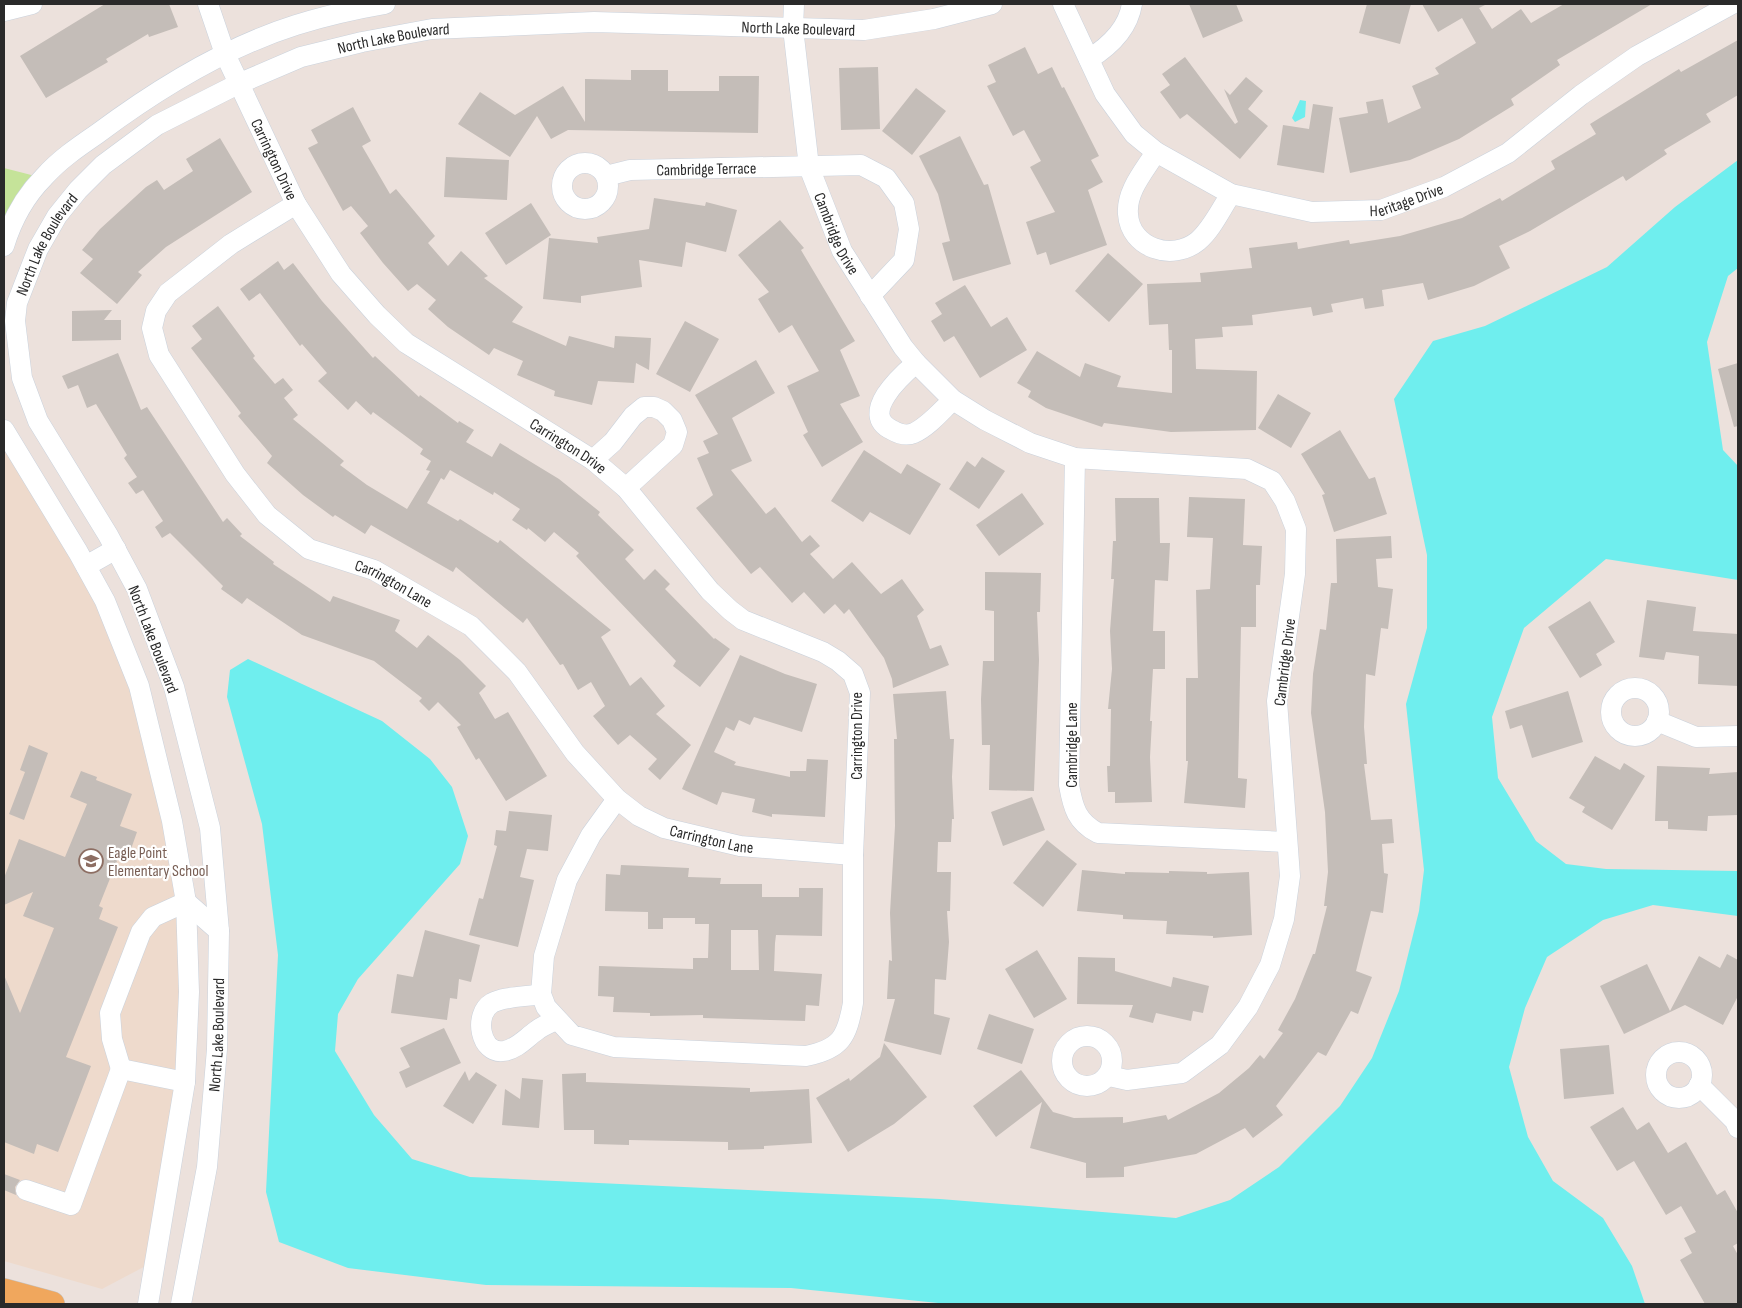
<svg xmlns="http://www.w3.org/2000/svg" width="1742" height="1308" viewBox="0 0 1742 1308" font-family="'Sofia Sans Condensed',sans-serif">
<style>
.education{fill:#eedacc}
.green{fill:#c5e399}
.water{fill:#6feeee}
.building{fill:#c4bdb8;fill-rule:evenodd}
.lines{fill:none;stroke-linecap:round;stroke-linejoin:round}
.minor-casing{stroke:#cad2dc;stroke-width:21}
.major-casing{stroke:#c3c3c3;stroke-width:26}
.minor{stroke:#fff;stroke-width:20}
.major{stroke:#f0a75d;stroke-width:25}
.labels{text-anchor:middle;stroke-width:4.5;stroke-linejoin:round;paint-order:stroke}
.street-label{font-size:16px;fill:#2a2a2a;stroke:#fff}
.education-label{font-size:16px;fill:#785e54;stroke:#fff;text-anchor:start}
</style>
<rect width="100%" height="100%" fill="#ece1dc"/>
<path class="education" d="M4 430 105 601 172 821 189 992 155 1261 102 1289 4 1261Z"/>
<path class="green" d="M4 168 43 178 4 246Z"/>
<path class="water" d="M1300 100 1306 101 1305 117 1295 122 1292 118Z
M1738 160V268L1728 276 1707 342 1723 450 1738 466V580L1606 559 1524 628 1492 717 1498 778 1536 841 1566 864 1606 869 1738 871V916L1653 905 1603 920 1547 957 1525 1008 1509 1067 1528 1137 1553 1181 1603 1218 1632 1266 1645 1304H948L791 1288 486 1285 348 1268 279 1242 266 1192 278 955 262 824 227 697 230 670 248 659 382 721 430 759 452 787 468 836 460 864 358 979 338 1014 335 1051 374 1115 412 1159 470 1177 940 1199 1176 1218 1230 1200 1279 1167 1340 1106 1372 1058 1399 991 1419 911 1424 870 1406 704 1427 628V555L1394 399 1433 341 1485 326 1607 267 1675 207Z"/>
<path class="building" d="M105 4H169L178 27 149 37 148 34 106 59 108 62 46 98 20 56Z
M1189 4H1236L1243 21 1203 38Z
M1367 4H1411L1400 44 1359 33Z
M1422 4H1487L1479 8 1492 29 1521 9 1531 23 1564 4H1652L1557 60 1560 65 1511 99 1514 105 1459 139 1410 160 1350 173 1339 118 1368 113 1366 102 1383 99 1388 123 1421 108 1412 86 1439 74 1435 68 1476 43 1462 18 1438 32Z
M1738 40V95L1706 114 1711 122 1664 150 1667 154 1626 181 1623 176 1530 231 1499 246 1510 268 1474 286 1428 300 1423 283 1382 290 1384 306 1365 309 1363 298 1331 304 1333 312 1313 316 1311 307 1252 315 1253 325 1222 327 1223 337 1195 339 1196 369 1257 371 1256 430 1171 432 1104 423 1102 427 1046 408 1028 397 1031 391 1017 383 1037 351 1080 377 1085 363 1121 376 1117 387 1172 393V350H1169L1168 324 1149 325 1147 284 1201 282 1200 273 1252 268 1249 248 1297 242 1298 249 1349 240 1350 244 1400 236 1462 218 1500 198 1502 201 1555 169 1551 161 1596 134 1590 124 1679 69 1681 72Z
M1025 47 1038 74 1052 67 1062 88 1064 87 1099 156 1091 160 1103 182 1088 190 1107 245 1050 265 1046 252 1037 255 1026 222 1055 212 1030 167 1041 161 1024 130 1013 136 987 86 996 82 988 65Z
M1185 57 1235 124 1238 122 1224 89 1230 95 1246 77 1263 91 1248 109 1268 126 1240 159 1187 114 1180 119 1160 92 1170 85 1162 74Z
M878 67 880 129 841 130 839 68Z
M631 70H668V91H719V76H759L758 133 568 130 551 139 537 116 510 157 458 124 480 92 515 115 563 86 585 122V79L631 80Z
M916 88 946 111 912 155 882 131Z
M1313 104 1333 107 1324 173 1277 165 1283 125 1309 129Z
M353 107 371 141 362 146 390 194 396 189 435 236 428 243 448 266 461 251 488 276 484 278 523 307 512 322 566 346 569 336 614 348 615 336 651 338 649 370 636 363 634 383 598 381 592 405 554 396 555 391 517 375 523 361 494 348 489 355 448 327 428 309 436 300 417 284 408 291 383 263 360 233 368 226 351 206 343 211 308 148 318 143 311 130Z
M960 136 984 185 988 184 1011 264 953 281 942 243 950 241 938 194 919 156Z
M220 138 252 192 166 247 138 272 142 275 117 304 80 273 93 259 82 250 100 229 146 187 157 180 164 190 193 171 186 159Z
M446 157 509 160 507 200 444 197Z
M654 198 705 206 706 202 737 210 726 252 686 242 682 267 639 260 642 287 581 296V303L543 299 549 238 598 243 597 237 649 229Z
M531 203 551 235 506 265 485 233Z
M780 220 804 248 801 250 855 341 840 350 860 396 840 404 863 442 822 467 803 435 808 432 787 386 819 371 792 325 779 333 758 299 769 292 738 255Z
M1108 253 1143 284 1109 322 1075 291Z
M278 261 284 270 293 263 322 301 373 358 375 356 419 397 420 395 458 423 459 421 474 430 466 442 492 457 500 443 559 479 600 512 598 515 634 550 625 559 644 580 655 569 670 584 665 589 714 639 715 638 730 649 700 687 673 666 676 661 576 556 579 553 554 532 545 542 528 528 527 530 512 520 520 509 494 492 493 495 450 470 444 480 441 478 427 503 458 521 460 519 498 543 500 540 611 630 601 637 630 686 641 677 665 706 656 714 691 745 660 780 648 769 657 759 630 735 618 745 593 716 605 706 591 682 578 690 563 664 560 665 527 618 523 623 456 567 453 572 371 525 365 534 335 515 333 517 303 495 267 463 272 456 238 416 241 413 191 348 202 339 192 326 218 306 255 356 253 358 275 384 283 378 293 390 284 398 298 415 293 419 344 461 340 465 367 485 407 509 430 471 426 470 431 461 420 454 423 449 373 412 371 415 356 401 348 410 318 381 327 373 302 344 300 346 260 293 249 301 240 289Z
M965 285 991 327 1007 317 1027 350 980 378 954 336 944 342 931 321 942 314 935 303Z
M112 310 104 320H121V340L72 341V311Z
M685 321 719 339 690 392 656 374Z
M118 353 141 410 147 407 223 522 227 518 242 534 240 536 274 562 273 564 330 602 333 596 400 620 395 631 417 648 428 635 460 660 486 686 479 693 495 719 508 712 547 776 506 801 479 758 476 760 457 727 461 725 438 702 429 711 419 701 422 698 374 661 302 635 247 598 242 604 221 589 223 586 170 533 162 538 155 527 163 521 143 490 136 494 128 483 137 477 124 458 127 455 96 404 87 408 78 385 68 389 62 376Z
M756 360 775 393 732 418 752 461 731 470 766 514 775 507 802 542 810 535 820 546 810 554 833 579 852 562 881 594 902 579 924 610 917 616 930 649 941 645 949 665 893 688 892 679 884 658 849 609 844 614 835 604 824 614 804 592 792 603 760 567 751 574 696 508 713 495 697 458 709 453 703 441 718 434 695 395Z
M1738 363V426L1734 427 1718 369Z
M1278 394 1311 413 1291 448 1258 428Z
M1340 430 1369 479 1375 477 1387 514 1334 532 1322 495 1325 494 1301 454Z
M864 450 901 474 907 464 941 484 910 535 870 512 863 522 831 501Z
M982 457 1005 471 979 509 949 489 967 461 975 467Z
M1022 493 1044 524 999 556 976 525Z
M1189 497 1245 499 1243 545 1262 546 1260 585H1256V627H1241L1238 778 1247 779 1245 808 1184 803 1188 761H1186V678H1198L1196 590 1210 589 1213 538 1187 537Z
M1115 498H1159L1160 543H1170L1168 581 1155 580 1153 631H1165V669H1153L1150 721H1152L1150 757 1152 802 1115 803V792H1108L1107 766H1110L1111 709H1108L1112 669 1110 631 1114 579H1111L1113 541H1116Z
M1391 536 1392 558 1376 559 1378 587 1393 589 1388 629 1381 628 1375 676 1366 674 1364 727 1367 764H1364L1371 820 1392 819 1394 843 1382 844 1384 873 1388 874 1383 913 1371 911 1356 971 1372 977 1358 1014 1351 1011 1326 1056 1318 1052 1276 1106 1283 1115 1253 1138 1245 1128 1196 1154 1124 1167V1177L1086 1178V1163L1030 1148 1042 1102 996 1137 973 1106 1021 1070 1053 1112 1074 1118 1123 1117V1123L1166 1115 1168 1120 1219 1093 1249 1068 1260 1055 1264 1059 1283 1033 1278 1030 1295 999 1313 954H1315L1327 906H1324L1328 872 1325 812 1311 713 1313 674 1320 629 1326 630 1331 583H1337L1336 539Z
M985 572 1041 573 1040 612H1037L1039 660 1034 791 989 790 990 745H982L981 699 983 661H994V611L985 610Z
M1647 600 1696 607 1693 631 1738 634V686L1698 684 1699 656 1666 652 1664 660 1639 657Z
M1590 601 1615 642 1596 654 1602 665 1580 678 1548 627Z
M740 655 785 674 817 684 802 732 754 717 750 725 739 720 734 731 726 727 714 752 736 762 734 765 790 777V771H806L807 759 828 760 825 817 772 814V817L752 812 755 799 722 792 717 805 682 789Z
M946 691 950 739H954L952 777 954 819H952L951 842H938L937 872H951L950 911H947L949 942 946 980 935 979 934 1014 950 1018 941 1055 884 1041 895 999H887L889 960 892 961 890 913 895 826 894 739H897L893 694Z
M1568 691 1583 742 1532 758 1522 725 1510 729 1505 711Z
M29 745 48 753 24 820 9 814 25 772 20 770Z
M1595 756 1620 770 1624 763 1645 776 1612 830 1582 812 1585 807 1569 798Z
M1657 766 1710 768 1709 774 1738 772V815L1708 816 1707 831 1668 829V821H1655Z
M81 771 97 777 96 780 132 794 120 826 137 832 131 849 123 846 99 906 103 908 99 919 118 927 66 1057 91 1066 58 1152 37 1144 34 1154 4 1142V975L20 1013 54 928 23 916 33 892 4 905V878L19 839 65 857 87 804 70 797Z
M1032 797 1045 830 1003 846 991 812Z
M509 811 552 815 548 851 527 849 520 877 534 880 518 947 469 935 479 898 483 899 497 846 494 845 496 830 506 831Z
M1047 840 1077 864 1043 907 1013 883Z
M621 865 689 868 688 877 721 878 720 884H762V897H799V888H823L822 936 776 935 775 943 774 971 822 974 819 1006 806 1005 805 1021 703 1018V1015L650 1016V1013L613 1012 614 997 598 996 599 966 693 969V958H708L709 924H695V918H663V929H648V912L605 911 606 874 620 875ZM731 930H758L759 970H731Z
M1082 870 1125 874V872L1169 873V871L1207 872V874L1249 872 1252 935 1213 938V936L1166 934 1167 921 1123 919V915L1077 911Z
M425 930 480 945 471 982 459 979 457 999 450 998 447 1020 391 1013 397 974 413 977Z
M1037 950 1067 999 1034 1018 1005 969Z
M1727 954 1738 960V996L1723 1025 1685 1005 1624 1034 1600 986 1647 964 1670 1011 1699 956 1720 968Z
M1078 957 1115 958V971L1171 987 1173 977 1209 986 1203 1013 1193 1011 1191 1021 1156 1013 1153 1023 1129 1017 1133 1005 1077 1004Z
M989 1014 1034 1029 1022 1064 977 1049Z
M444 1028 461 1063 406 1088 399 1072 410 1067 400 1048Z
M884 1043 927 1097 894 1124 848 1152 816 1098 849 1078 850 1081 880 1057Z
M1609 1045 1614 1094 1564 1099 1560 1049Z
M465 1071 469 1081 476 1072 497 1085 473 1124 443 1106Z
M586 1073V1082L750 1088V1092L809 1089 812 1143 764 1146V1149L728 1150V1142L629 1140V1145L594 1144V1130H564L562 1074Z
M522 1078 543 1080 539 1128 502 1125 505 1089 520 1099Z
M1623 1107 1637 1130 1649 1122 1668 1153 1686 1142 1717 1195 1725 1190 1738 1213V1243L1733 1246 1738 1255V1304H1705L1680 1260 1692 1253 1684 1238 1696 1232 1681 1206 1666 1215 1634 1161 1617 1171 1590 1127Z
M4 1174 20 1180 15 1187 16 1195 4 1190Z"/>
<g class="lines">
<g class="minor-casing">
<g id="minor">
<path id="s1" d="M208 4 225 54 296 204 341 274 377 315 406 343 593 460 626 488 710 591 730 610 743 620 823 652 838 661 853 674 860 693 853 855V1003C847 1037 841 1049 806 1056L614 1047 572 1035 546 1007 541 994 544 956 567 880 591 835 617 799"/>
<path id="s2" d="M794 4 793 28 809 167 842 251 903 347 916 363 953 400 985 420 1030 443 1075 458 1247 469 1272 481 1285 501 1296 529 1295 574 1277 701 1290 876 1284 919 1270 965 1248 1007 1220 1045 1182 1073 1127 1080 1109 1076"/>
<path id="s3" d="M1063 4 1105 94 1134 134 1156 152 1231 194 1312 212 1381 210 1444 187 1508 153 1581 95 1637 56 1732 4"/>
<path d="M4 11 32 4"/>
<path d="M1089 59C1110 46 1128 29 1132 4"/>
<path d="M1156 152C1145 170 1126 191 1128 214 1130 248 1172 262 1198 241 1212 229 1221 209 1231 194"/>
<circle cx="585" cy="186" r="23"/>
<path id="s4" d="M606 176 630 170 861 165 886 178 904 203 909 229 904 260 870 296"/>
<path id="s5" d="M296 204 231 244 168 293 156 311 152 328 159 355 235 474 267 515 309 549 374 570 471 626 517 672 575 753 617 799 639 816 664 828 740 846 853 855"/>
<path d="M4 246C12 220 25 196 44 177 59 160 78 147 97 134 156 90 226 47 296 25 325 16 356 9 385 4"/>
<path d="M916 363C902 375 858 414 892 430 899 434 907 436 914 433 929 426 941 411 953 400"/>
<path d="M4 430 78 552 105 601 139 686 172 821 186 902 189 992 185 1082 148 1304"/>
<path d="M1075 458 1069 785C1073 808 1077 822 1098 833L1286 842"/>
<path d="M593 460 613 442 633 416 644 407H654L663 411 672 420 677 432 673 445 626 488"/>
<path d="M86 566 116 549"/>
<circle cx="1635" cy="712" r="24"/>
<path d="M1657 721 1696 737 1738 736"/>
<path d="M541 994C526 997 505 996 492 1003 473 1014 480 1055 504 1051 517 1049 526 1038 536 1031 542 1026 550 1023 556 1020"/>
<circle cx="1087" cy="1061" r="25"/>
<circle cx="1679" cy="1075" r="23"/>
<path d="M121 1069 112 1039 110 1013 141 932 153 917 186 902 219 931"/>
<path d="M1699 1085 1735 1121 1738 1128"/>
<path d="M26 1190 71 1205 121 1069 185 1082"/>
<path id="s6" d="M181 1304 207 1167 217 1049 219 931 210 828 174 687 137 589 108 535 38 421 22 378 15 321 17 303 38 249 57 216 78 190 103 165 157 125 238 84 301 57 362 42 432 29 594 22 864 30 934 19 992 4"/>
</g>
</g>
<g class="major-casing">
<path id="major" d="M4 1291 52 1304"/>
</g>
<use href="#minor" class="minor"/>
<use href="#major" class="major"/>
</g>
<defs>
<g id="school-ring" transform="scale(1.25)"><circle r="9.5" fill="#fff" stroke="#8d6e63" stroke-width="1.5"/><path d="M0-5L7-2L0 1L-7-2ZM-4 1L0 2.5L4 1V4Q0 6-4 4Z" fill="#8d6e63"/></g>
</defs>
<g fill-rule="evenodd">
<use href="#school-ring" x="91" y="861"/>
</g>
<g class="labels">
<g class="street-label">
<text dy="6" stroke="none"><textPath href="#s6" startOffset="1938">North Lake Boulevard</textPath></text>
<text dy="6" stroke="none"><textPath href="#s6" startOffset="1532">North Lake Boulevard</textPath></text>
<text dy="6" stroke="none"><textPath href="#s1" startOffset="169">Carrington Drive</textPath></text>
<text dy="6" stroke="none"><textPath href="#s4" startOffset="101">Cambridge Terrace</textPath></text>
<text dy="6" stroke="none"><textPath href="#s3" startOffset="442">Heritage Drive</textPath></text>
<text dy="6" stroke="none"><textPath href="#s2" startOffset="236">Cambridge Drive</textPath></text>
<text dy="6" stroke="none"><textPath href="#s6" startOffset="1112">North Lake Boulevard</textPath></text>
<text dy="6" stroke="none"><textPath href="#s1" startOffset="589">Carrington Drive</textPath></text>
<text dy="6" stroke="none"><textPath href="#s5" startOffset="562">Carrington Lane</textPath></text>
<text transform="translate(154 639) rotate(69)" y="6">North Lake Boulevard</text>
<text transform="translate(1284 662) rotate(-83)" y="6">Cambridge Drive</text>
<text transform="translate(856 736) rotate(-90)" y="6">Carrington Drive</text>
<text transform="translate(1071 745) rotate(-90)" y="6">Cambridge Lane</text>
<text dy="6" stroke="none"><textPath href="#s5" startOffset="982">Carrington Lane</textPath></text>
<text dy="6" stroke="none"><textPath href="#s6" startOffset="272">North Lake Boulevard</textPath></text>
</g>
<g class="education-label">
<text x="108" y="858">Eagle Point<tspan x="108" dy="18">Elementary School</tspan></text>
</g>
</g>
<rect width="1742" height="1308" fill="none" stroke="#2a2a2a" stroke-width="10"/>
</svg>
